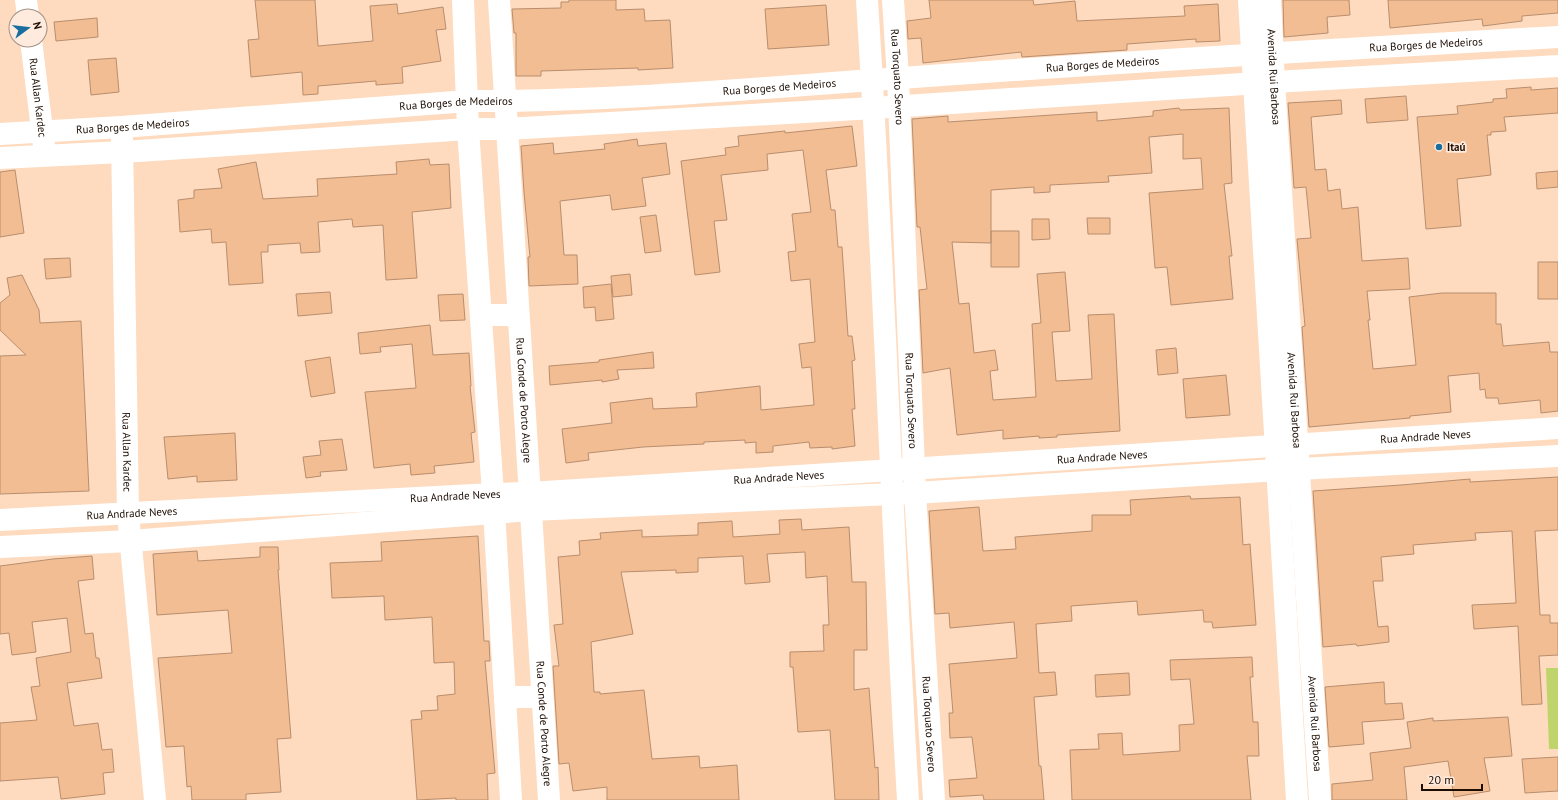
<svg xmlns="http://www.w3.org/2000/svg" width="1558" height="800" viewBox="0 0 1558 800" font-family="'PT Sans',sans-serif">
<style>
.green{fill:#bfd56c}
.building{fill:#f3bd93;stroke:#b88e6e}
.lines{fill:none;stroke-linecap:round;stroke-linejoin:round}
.street{stroke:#fff;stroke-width:22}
.poi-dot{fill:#186f9f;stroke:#feebdd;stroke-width:1.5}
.labels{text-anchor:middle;stroke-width:3.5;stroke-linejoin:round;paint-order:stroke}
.street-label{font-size:11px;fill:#1c0d03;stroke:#feebdd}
.poi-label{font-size:11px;font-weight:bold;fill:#1c0d03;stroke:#feebdd;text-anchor:start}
</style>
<rect width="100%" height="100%" fill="#fedabe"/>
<path class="green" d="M1546 668H1558V749H1549Z"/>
<path class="building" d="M255 0H315L318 46 373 41 370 6 397 4 398 14 443 7 446 29 436 30 441 61 402 67 403 83 376 85V81L318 86V94L303 95 302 72 251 77 248 40 259 39Z
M569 0H616V10L644 9 645 21 670 20 673 68 638 70V68L541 71V76H516V33H514L512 9 561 8V2H569Z
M929 0H1033L1034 5 1075 1 1077 21 1185 16 1184 6 1218 4 1220 41 1196 42V39L1127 44V50L1022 57 1021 52 923 63 921 38 908 39 907 21 931 18Z
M1283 0H1349L1350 15 1327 17 1328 33 1284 37Z
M1388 0H1558V13L1522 16V21L1483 26 1482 19 1390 28Z
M826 5 829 45 768 49 765 9Z
M97 18 98 37 56 41 54 22Z
M116 58 119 92 91 95 88 60Z
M1531 87V90L1558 88V113L1504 117 1506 131 1491 132V135H1487L1491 175 1457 179 1461 226 1426 229 1417 117 1458 114 1457 106 1493 102V99L1507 98 1506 89Z
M1406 96 1408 120 1367 123 1365 99Z
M1341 100 1342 114 1311 117 1315 170 1326 169 1328 191 1340 189 1342 209 1358 207 1362 261 1408 258 1410 289 1367 291 1370 320H1368L1373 369 1416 365 1409 297 1442 293H1496V324H1501L1503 346 1549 342 1550 352H1558V411L1541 413 1540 400 1499 404 1498 398H1486L1485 389 1480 390 1479 373 1448 376 1451 412 1410 416V418L1309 427 1302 327 1305 326 1297 239 1311 238 1306 187 1294 188 1288 103Z
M1179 108 1180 110 1229 108 1232 183 1224 184 1232 256H1229L1233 299 1171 305 1167 267 1155 268 1149 193 1203 189 1201 158 1183 159V134L1149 137 1152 173 1108 176 1109 182 1050 185V192L1034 193V187L991 190V243L952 242 959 304 969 303 974 353 995 350 998 370 990 371 993 400 1036 397 1032 324 1041 323 1037 274 1065 272 1070 331 1052 332 1056 381 1092 379 1088 315 1114 314 1120 431 1057 435V437L1039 438V436L1003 439V430L957 435 950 368 923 373 919 290 927 289 920 227H917L912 119 948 116V122L1097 112V121L1153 116V111Z
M852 126 857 166 826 170 831 210H835L838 247H842L848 336H852L855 360 852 361 855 409H852L855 446 832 449V447L810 448 809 442 773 446V452L756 453V442L745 443V440L704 442V444L643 447 588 453 589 460 566 463 562 429 612 423 610 403 652 398 653 409 697 407 696 393 760 386 761 410 814 405 811 367 802 368 799 344 815 342 810 279 791 281 788 252 796 251 792 214 811 212 803 150 767 154 768 170 721 175 727 220 714 221 720 272 695 275 681 161 726 155 725 148 739 146 738 136 785 131V133Z
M637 139 638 146 666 143 670 174 642 178 646 206 612 210 610 195 560 201 564 255H577L578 284 529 286 528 257H530L524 192 521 146 553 143 554 154 605 149 604 144Z
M429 159 430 165 449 164 451 208 412 212 417 278 386 280 383 225 353 227 352 219 318 222 320 252 301 253 300 243 268 245V252H261L263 283 229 285 226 242 212 243 211 229 180 232 178 200 194 198V190L222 188 218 169 256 162 263 199 318 196 317 179 397 174 396 162Z
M15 170 24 233 0 237V172Z
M1558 171V187L1537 189 1536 173Z
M656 215 661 251 645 253 640 217Z
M1087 218H1110V234H1088Z
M1032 219H1049L1050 239 1032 240Z
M991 231H1019V267H991Z
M70 258 71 277 46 279 44 259Z
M1538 262H1558V299H1538Z
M630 274 632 295 613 297 611 276Z
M22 275 39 310 40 323 81 321 89 491 0 494V356L26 355 0 330V303L10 295 7 278Z
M611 284 614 319 596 321 595 307 584 308 583 287Z
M330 292 332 313 298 316 296 294Z
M463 294 465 320 440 321 438 295Z
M430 325 433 355 469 353 471 386H470L475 432 471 433 474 462 434 466 435 473 411 475 410 464 374 468 365 392 416 388 412 344 380 347 381 352 360 354 358 333Z
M1176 348 1178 373 1158 375 1156 350Z
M653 352 654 368 617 370 619 379 602 382V380L550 385 549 366 599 362V360Z
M330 357 335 393 311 397 305 361Z
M1226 375 1230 415 1186 418 1183 379Z
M235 433 237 480 197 482V476L168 479 164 437Z
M342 439 347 470 320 472 321 476 306 478 303 457 321 455 319 441Z
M1558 477V530L1535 531 1540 615H1550V623H1558V655L1539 656 1542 704 1522 705 1518 626 1474 629 1472 605 1516 603 1512 531 1475 533 1476 540 1413 545 1414 554 1381 557 1383 581H1373L1378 627 1388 626 1389 642 1357 646 1356 644 1323 647 1313 491 1401 485 1470 479V482Z
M1190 496 1191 499 1240 497 1243 545 1250 544 1256 625 1213 628 1212 622H1204L1203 610 1138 615 1137 601 1071 606 1072 621 1036 624 1039 673 1055 672 1057 695 1034 697 1039 766H1041L1044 800H984L983 795 950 797 949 780 977 778 972 737 950 738 949 713H953L949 664 1017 658 1014 622 950 628 949 613 935 614 929 511 979 507 983 551 1016 549 1015 537 1092 531V515H1131L1130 500Z
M801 519 802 530 849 527 852 582H866L867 650H854V690L869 688 875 768 878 767 879 800H835L830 730 798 732 793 667H790V652L824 651 823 625H829L827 576 806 578 805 552 767 554 770 582 745 584 743 556 698 558V572L676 573V570L621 572 633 634 591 642 594 692H600V694L644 690 652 759 699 756 700 768 737 765 739 800H607V787L573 791 569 763 559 764 553 666H559L554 625 563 624 558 557 580 555 579 541 601 539 600 533 642 530V537L698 535V523L732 521 733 537 780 534 779 520Z
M478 536 484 641H489L490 661H485L495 773 487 774 488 800H456V798L417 800 411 720 422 719 421 711 438 710 437 696 455 694 454 662 434 663 432 617 385 620 384 596 332 598 330 563 382 561 381 542Z
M260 547H278L279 570H278L291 738 277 739 281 792 246 794V800H192L191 786 187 787 184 746 166 747 158 658 232 653 228 610 157 615 153 554 197 551 198 561 260 557Z
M92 556 94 579 78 581 85 634 93 633 96 658H99L102 678 67 683 74 726 98 723 102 750 112 749 114 772 103 773 105 794 61 799 58 777 0 781V723L37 720 31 687 40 686 36 658 71 652 67 618 32 622 36 652 12 655 9 633 0 634V566L53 559Z
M1252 657 1253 677H1250L1253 722H1258L1259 756H1247L1251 800H1072L1070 750 1099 749 1098 734 1122 733 1123 755 1180 751 1179 725 1194 724 1190 679 1171 680 1170 660Z
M1129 673 1130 695 1096 697 1095 675Z
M1384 682 1385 704 1402 703 1404 719 1362 722 1364 744 1329 747 1325 687Z
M1508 717 1512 756 1484 758 1490 791 1454 797 1448 761 1404 767 1407 800H1332V784L1373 780 1370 753 1411 748 1407 722 1433 718V721Z
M1558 757V791L1525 793 1522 759Z"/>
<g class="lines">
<g class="street">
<path d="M26 0 28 16"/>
<path d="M463 0 468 129 493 494 511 800"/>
<path id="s1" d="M499 0 549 800"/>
<path d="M867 0C884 266 892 533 908 800"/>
<path id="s2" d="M893 0 898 78 915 493 934 800"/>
<path d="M1249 0 1297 800"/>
<path id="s3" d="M1270 0 1274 82 1320 800"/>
<path id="s4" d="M31 40 44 146"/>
<path id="s5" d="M0 134 121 127 468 101C612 102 757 88 901 78 1120 62 1339 49 1558 37"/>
<path id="s6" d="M122 139 128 514 155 800"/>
<path d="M0 158 123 152 468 129H506L874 108 1274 82 1558 66"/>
<path d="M481 315H518"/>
<path id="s7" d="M0 520 493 494 529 493 1558 428"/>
<path d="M0 547 131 541 531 510 915 493 1278 470 1558 456"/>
<path d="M505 697H542"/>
</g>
</g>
<circle class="poi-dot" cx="1439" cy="147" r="4"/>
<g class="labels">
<g class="street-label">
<text dy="4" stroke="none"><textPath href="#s5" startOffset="1429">Rua Borges de Medeiros</textPath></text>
<text dy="4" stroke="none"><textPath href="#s5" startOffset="1105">Rua Borges de Medeiros</textPath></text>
<text dy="4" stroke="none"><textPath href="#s2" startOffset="77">Rua Torquato Severo</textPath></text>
<text dy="4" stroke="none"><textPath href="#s3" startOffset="77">Avenida Rui Barbosa</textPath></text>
<text dy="4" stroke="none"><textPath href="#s5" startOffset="781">Rua Borges de Medeiros</textPath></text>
<text dy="4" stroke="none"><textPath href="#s4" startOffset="58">Rua Allan Kardec</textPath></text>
<text dy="4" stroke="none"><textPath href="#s5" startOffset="457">Rua Borges de Medeiros</textPath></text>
<text dy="4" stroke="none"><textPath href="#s5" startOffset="133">Rua Borges de Medeiros</textPath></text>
<text dy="4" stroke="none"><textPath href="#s1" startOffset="401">Rua Conde de Porto Alegre</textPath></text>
<text dy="4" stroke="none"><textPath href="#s2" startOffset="401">Rua Torquato Severo</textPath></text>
<text dy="4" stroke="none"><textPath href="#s3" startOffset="401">Avenida Rui Barbosa</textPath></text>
<text dy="4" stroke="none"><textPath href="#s7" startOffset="1428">Rua Andrade Neves</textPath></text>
<text dy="4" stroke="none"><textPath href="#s6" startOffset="313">Rua Allan Kardec</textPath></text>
<text dy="4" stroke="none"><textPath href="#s7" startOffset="1104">Rua Andrade Neves</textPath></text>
<text dy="4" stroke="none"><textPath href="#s7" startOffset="780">Rua Andrade Neves</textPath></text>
<text dy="4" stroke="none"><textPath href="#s7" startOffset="456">Rua Andrade Neves</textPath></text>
<text dy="4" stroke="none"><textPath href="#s7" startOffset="132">Rua Andrade Neves</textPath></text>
<text dy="4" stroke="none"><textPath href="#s1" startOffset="725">Rua Conde de Porto Alegre</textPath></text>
<text dy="4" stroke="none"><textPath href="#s3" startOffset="725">Avenida Rui Barbosa</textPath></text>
<text dy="4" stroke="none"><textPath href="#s2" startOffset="725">Rua Torquato Severo</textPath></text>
</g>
<g class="poi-label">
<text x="1447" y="151">Itaú</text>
</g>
</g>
<g transform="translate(28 28) rotate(75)"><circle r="19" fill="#feebdd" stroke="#a49286"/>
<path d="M0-3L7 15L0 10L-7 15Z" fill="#186f9f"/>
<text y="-6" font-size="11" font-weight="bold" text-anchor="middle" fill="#1c0d03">N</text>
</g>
<path d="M1422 784v6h60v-6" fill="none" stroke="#1c0d03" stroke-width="2"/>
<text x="1428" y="784" font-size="12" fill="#1c0d03" stroke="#feebdd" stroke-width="3" paint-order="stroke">20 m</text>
</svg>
